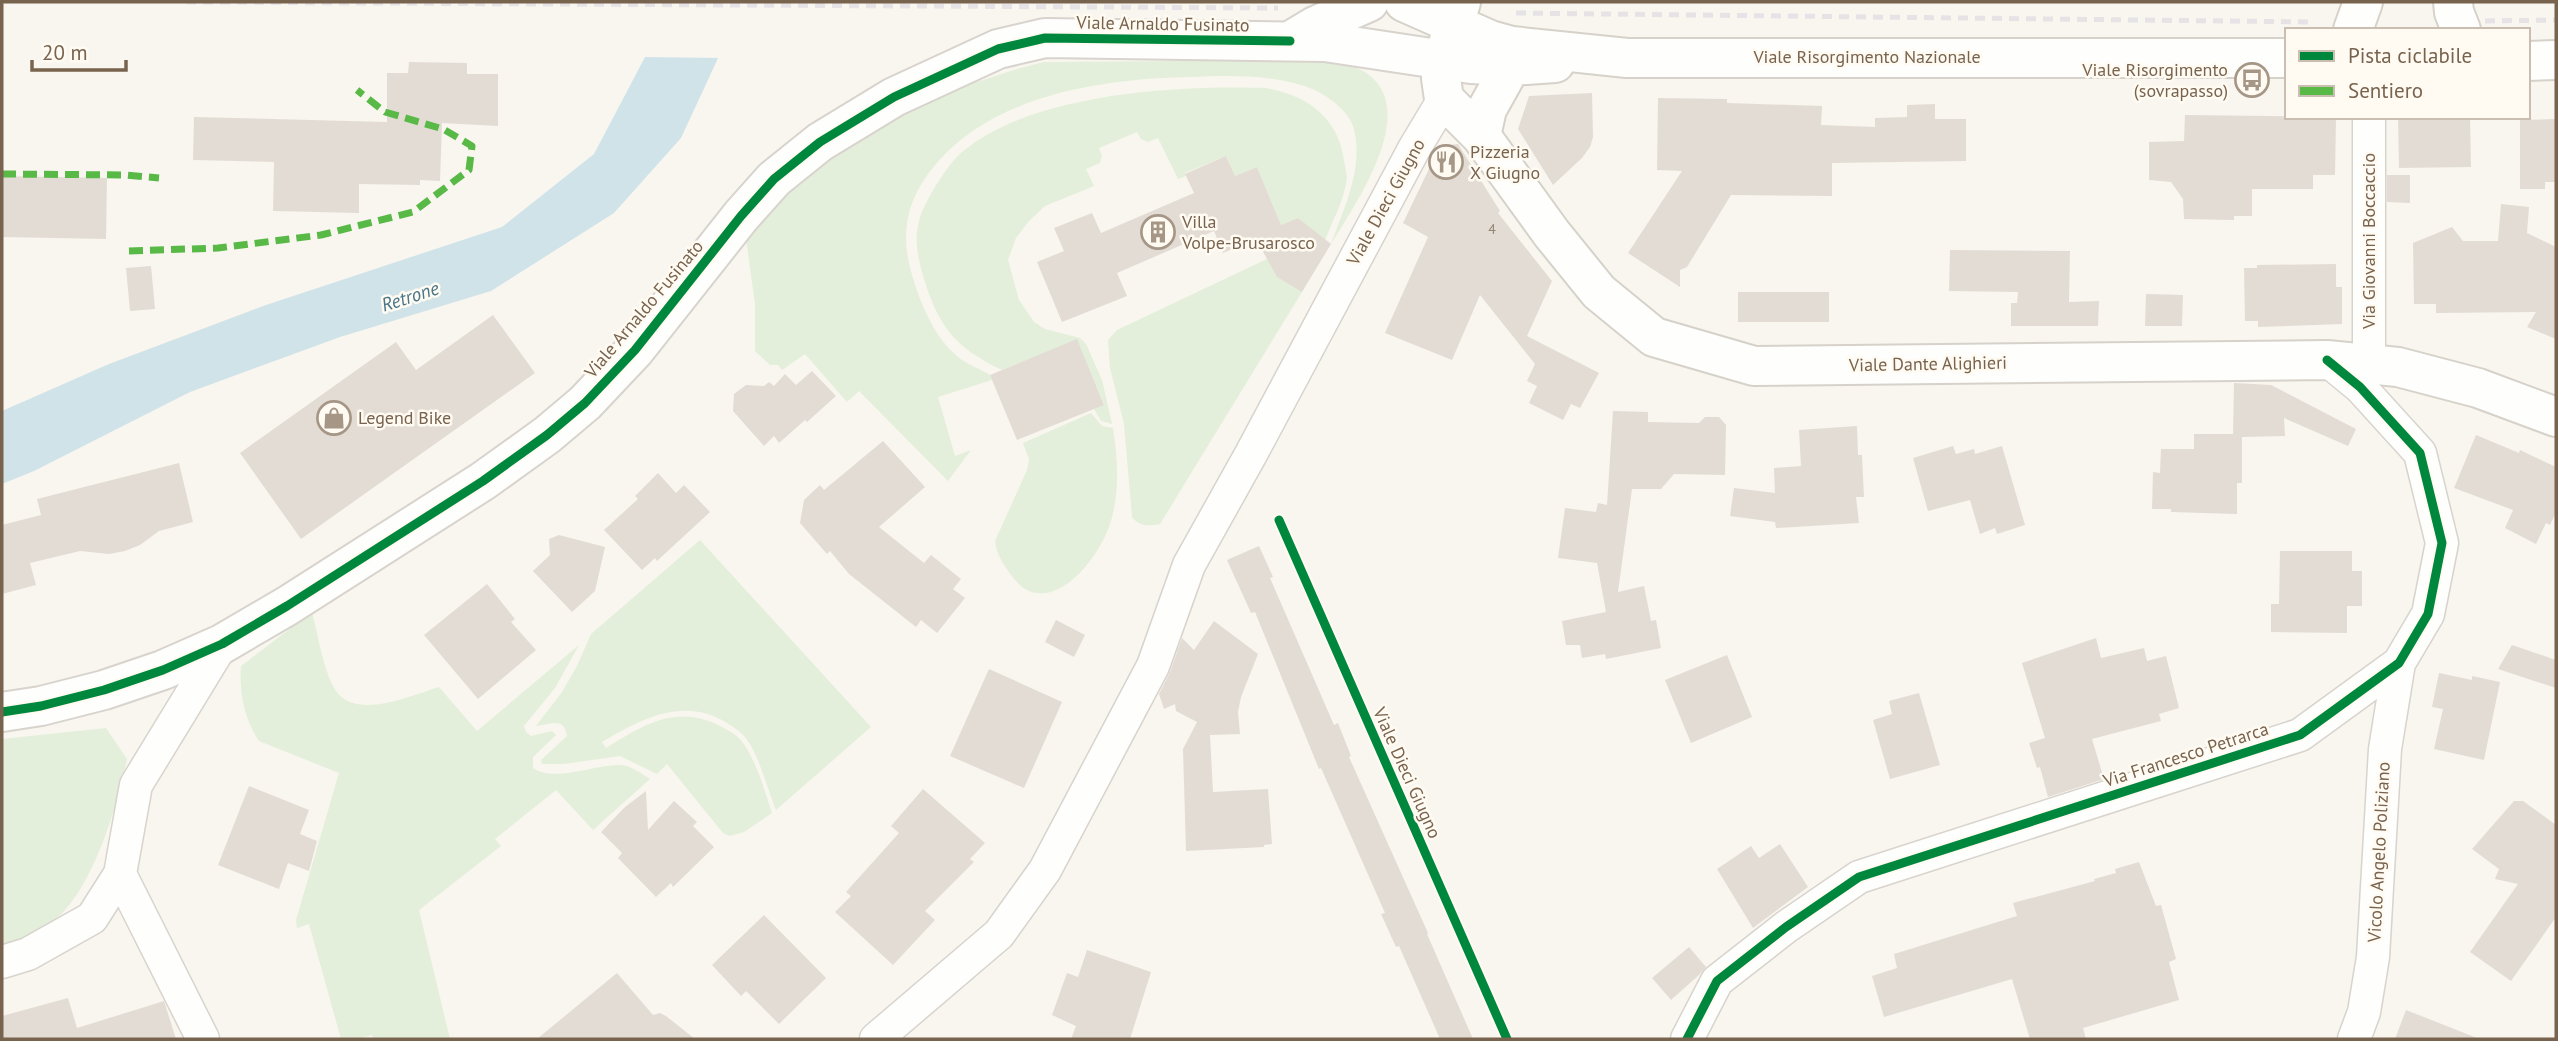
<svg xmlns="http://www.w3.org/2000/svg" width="2558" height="1041" viewBox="0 0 2558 1041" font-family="'PT Sans',sans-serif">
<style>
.green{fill:#e3efda}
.water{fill:#d0e3e9}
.pier{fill:#f8f6ef}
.building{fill:#e3dcd4}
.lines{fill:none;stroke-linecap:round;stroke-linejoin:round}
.minor-casing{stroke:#d8d3cd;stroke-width:35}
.tertiary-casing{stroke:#d8d3cd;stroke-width:42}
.secondary-casing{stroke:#d6d2ca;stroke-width:42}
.minor{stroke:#fefefd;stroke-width:32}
.tertiary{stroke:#fefefd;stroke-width:38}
.secondary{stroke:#fefefd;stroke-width:38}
.rail{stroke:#e6e3e6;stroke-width:5;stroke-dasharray:10 7;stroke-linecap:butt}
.quiet{stroke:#58b947;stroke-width:7;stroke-dasharray:14 7;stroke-linecap:butt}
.cycleway-casing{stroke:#fffbf2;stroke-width:13}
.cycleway{stroke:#00873e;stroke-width:9}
.labels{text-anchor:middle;stroke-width:5;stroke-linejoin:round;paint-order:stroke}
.number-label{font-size:14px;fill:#958472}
.street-label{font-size:18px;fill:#78634e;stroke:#fffbf2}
.poi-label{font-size:18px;fill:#78634e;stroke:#fffbf2;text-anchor:start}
.water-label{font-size:19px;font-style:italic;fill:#47758a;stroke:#fffbf2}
</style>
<rect width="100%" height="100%" fill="#f8f6ef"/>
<path class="green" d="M1288 60C1311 62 1343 59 1363 71 1424 107 1355 204 1331 244 1344 208 1365 166 1353 126 1348 111 1329 97 1315 90 1277 74 1231 75 1190 77 1097 79 980 96 924 180 904 210 902 240 912 275 921 305 934 337 958 357 967 364 980 369 990 375L992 380 938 397 955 456 971 450 948 481 859 391 847 402 805 354 782 370 778 365H770L755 351V304L745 232 783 185 943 93 1017 69 1044 62Z
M1266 88C1307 95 1339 118 1344 161 1345 168 1348 176 1346 183 1343 202 1332 222 1325 240L1298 218 1281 225 1257 167 1235 176 1226 156 1185 173 1186 176 1178 179 1158 138 1148 142 1141 139 1137 132 1099 148 1102 156 1100 163 1086 169 1094 186 1045 206 1029 221 1016 238 1008 260 1019 300 1034 322 1045 329 1080 338 1086 344 1102 380 1112 424 1101 421 1094 409 1104 404 1077 340 1002 370C953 347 937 324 922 272 912 236 916 218 935 187 943 175 950 163 961 153 1030 93 1178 85 1266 88Z
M1267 259 1302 292 1160 524C1148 526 1140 527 1132 517L1124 424 1110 368 1108 340 1117 330Z
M1091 413 1102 426 1113 428C1118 460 1120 493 1110 524 1098 561 1047 625 1011 575 1004 565 996 554 995 541L1027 470 1029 459 1023 443Z
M700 540 871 727 776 810C767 789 759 753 744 736 740 731 733 727 727 723 684 696 641 719 602 742L606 748C644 724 678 703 722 727 729 731 738 735 743 743 756 760 765 792 772 813L744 832 730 836 723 833 667 764 657 774 620 756 564 764H542L541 760 567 736C564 716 549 725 536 726L562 692 577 666 591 634Z
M312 612C318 635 322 664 333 686 351 723 410 696 439 687L477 731 579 645 555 688 524 726 526 732 531 736 552 731 556 735 533 757V768C555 783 595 764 620 765 630 765 642 774 650 779L593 830 556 790 495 839 501 846 419 910 450 1039H374L372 1035 357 1039H341L309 924 297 928 296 920 339 773 259 741C244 719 239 692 241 666Z
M106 728 127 759C117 807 93 888 55 920 39 934 22 940 2 945V739Z"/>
<path class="water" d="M674 2H744L681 138 614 213 491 291 340 337 190 392 34 471 2 484V411L109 364 263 306 502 227 594 154Z"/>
<path class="pier" d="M670 2H748L722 58 641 57Z"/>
<path class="building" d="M409 62 467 63V74H498V126L442 123 440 181 420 180V185L359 184V213L273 211 274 162 193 160 194 117 387 122V73H408Z
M1592 93 1593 137 1590 147 1582 158 1553 185 1518 129 1529 96Z
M1658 98 1727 99V103L1822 106 1821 125 1875 127V118L1907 117V105L1935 104V119H1966V161L1832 163V196L1731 195 1687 267 1680 270V287L1628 253 1682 171 1657 170Z
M2185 115 2336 117 2335 175H2313V189H2252V216H2234V220L2184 219 2183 199 2171 182 2149 180V142L2184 141Z
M2398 117H2470L2471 167 2399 168Z
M2556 119V182H2545V189H2520V120Z
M1458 144 1500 211 1498 213 1552 281 1527 336 1599 373 1580 408 1571 404 1563 420 1529 403 1537 386 1527 381 1535 364 1480 295 1452 360 1385 333 1428 237 1403 223 1440 146Z
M1226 156 1235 176 1257 167 1281 225 1298 218 1331 244 1302 292 1277 277 1256 239 1223 253 1214 231 1117 273 1127 296 1062 322 1037 262 1064 251 1054 228 1092 213 1101 233 1194 193 1185 174Z
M2387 175H2410V203L2387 202Z
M2 176 107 178 106 239 2 237Z
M2501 204 2529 207 2527 233 2556 247V339L2527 327 2536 312 2436 313V304H2414L2413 243 2452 227 2463 241H2498Z
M1950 250 2070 251 2069 302 2099 301 2098 326H2011V303H2017L2018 292 1949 291Z
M2336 264V287H2342V324L2258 327V321H2245L2244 268H2257V265Z
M151 266 155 309 130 311 126 268Z
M1738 292H1829V322H1738Z
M2146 294 2183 295 2182 326H2145Z
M493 315 535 373 301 539 240 453 396 342 416 370Z
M1077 339 1104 405 1017 440 990 375Z
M812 371 836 396 807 422 805 420 779 443 774 436 764 446 733 411 734 394 746 385 764 386 769 382 774 386 785 374 796 385Z
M2234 383 2271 385 2356 429 2348 446 2284 418 2285 436 2242 437V483H2237V514L2171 512V509H2152L2153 472 2160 473 2161 449H2194V434H2233Z
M1613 411 1648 412V422L1699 423 1705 417H1719L1726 425 1725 475 1674 474 1661 489H1632L1618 592 1644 586 1651 621 1656 620 1661 648 1606 659 1605 654 1582 658 1580 645H1566L1562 621 1606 612 1597 563 1558 558 1565 508 1596 512 1598 503 1607 505Z
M1857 426 1858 455H1862L1864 497H1856L1859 523 1776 528 1775 522 1730 516 1734 488 1775 493 1774 468 1801 466 1799 430Z
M2476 435 2519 453 2520 450 2556 467V512L2550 525 2546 523 2536 544 2505 528 2513 510 2454 488Z
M883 441 925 487 879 527 924 563 931 555 961 579 953 589 965 598 937 633 921 620 916 627 849 574 830 551 827 554 800 523 804 500 820 485 824 490Z
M1953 446 1956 454 1974 449 1975 454 2002 446 2025 525 1997 534 1995 528 1980 534 1970 500 1928 511 1913 458Z
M179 463 193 522 159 531 140 545 125 551 109 554 80 551 30 563 36 585 2 594V525L41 515 37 499Z
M658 473 676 493 684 485 710 512 657 561 655 558 642 570 604 530 638 499 635 496Z
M559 535 605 547 595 591 572 612 533 571 550 555 549 539Z
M1259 546 1273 577 1270 578 1334 725 1338 723 1351 756 1349 757 1428 933 1427 934 1473 1039H1440L1399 946 1396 947 1381 914 1385 913 1321 768 1319 769 1255 612 1251 613 1227 560Z
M2280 551H2352V571H2362V606H2347V633L2271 632V604H2279Z
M487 584 515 619 511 622 536 650 478 699 424 635Z
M1056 620 1085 635 1074 657 1045 642Z
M1214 621 1258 654 1241 697 1238 712 1240 734 1210 735 1213 792 1268 789 1272 844 1264 845V847L1186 851 1183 749 1197 722 1176 711 1175 704 1164 709 1159 694 1170 672 1182 638 1194 650Z
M2096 638 2101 658 2144 648 2147 661 2166 656 2179 708 2159 714 2161 721 2092 739 2104 779 2048 797 2040 767 2037 768 2029 743 2045 738 2022 663Z
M2512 645 2556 660V688L2498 669Z
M1727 655 1752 717 1691 743 1665 680Z
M989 669 1062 702 1024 788 950 756Z
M2439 673 2472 680V676L2500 682 2484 760 2434 749 2443 709 2432 707Z
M1919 693 1940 765 1890 779 1873 720 1892 714 1889 701Z
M249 786 309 810 300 834 317 841 309 871 288 863 279 889 218 865Z
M923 789 985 843 970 859 974 862 925 911 935 920 893 965 835 912 851 896 846 892 899 833 891 826Z
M646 791 648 830 674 801 697 822 693 826 714 847 673 887 671 883 656 897 618 858 622 853 601 832 625 807Z
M2514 801H2523L2556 825V917L2511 981 2470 952 2518 884 2495 879 2499 869 2472 849Z
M1780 844 1808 887 1753 928 1717 869 1751 846 1759 858Z
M2139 862 2156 906 2161 905 2176 959 2169 962 2179 1000 2083 1028 2086 1039H2030L2012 979 1884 1017 1872 976 1897 968 1894 954 2017 916 2013 903 2095 881 2094 879 2116 873 2115 869Z
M764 915 826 978 779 1024 746 991 741 996 712 965Z
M1689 947 1706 967 1699 975 1671 1000 1652 978Z
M1087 950 1151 972 1130 1039H1071L1076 1026 1052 1015 1067 973 1078 977Z
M617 973 653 1015 660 1013 666 1016 695 1039H537Z
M68 998 77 1028 164 1001 176 1039H2V1016Z
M2406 1010 2477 1038V1039H2395Z"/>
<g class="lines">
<g class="minor-casing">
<path id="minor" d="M2369 117V364
M120 874 203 1039
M2 962 28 954 92 918 120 874 136 785 222 644
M876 1039 999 934 1045 870 1153 666 1189 565 1251 454 1414 149 1444 99
M1687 1039 1717 981 1786 927 1859 877 2300 735 2399 663 2428 614 2442 543 2420 453 2360 387 2327 360
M2354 1039 2364 1012 2373 957 2385 749 2399 663"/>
</g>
<g class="tertiary-casing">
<path id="tertiary" d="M1290 41 1315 26 1369 2
M2 712 41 706 104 690 163 670 222 644 287 606 483 481 547 435 585 403 635 350 741 216 774 179 820 142 894 97 998 49 1045 38 1325 42 1471 64 1511 66"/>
</g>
<g class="secondary-casing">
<path id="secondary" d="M1404 2 1490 40 1512 46 1627 58H2287
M1461 2 1443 60 1441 78 1444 99 1481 136 1552 234 1599 292 1654 337 1754 366 2327 360 2398 367 2478 388 2556 417
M2453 2 2454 12 2461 30
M2353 30 2363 2
M2528 61 2556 60
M1481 136 1487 109 1511 66 1555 63"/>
</g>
<use href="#minor" class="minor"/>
<use href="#tertiary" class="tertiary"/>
<use href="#secondary" class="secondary"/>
<path class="rail" d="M186 2 1278 8
M1516 13 2315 22
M2485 21 2556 20"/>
<path class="quiet" d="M2 174 126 175 159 178
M129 251 218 248 321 235 413 212 469 170 472 146 443 129 385 112 357 90"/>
<g class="cycleway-casing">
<path id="cycleway" d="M1279 520 1507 1039
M2 712 41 706 104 690 163 670 222 644 287 606 483 481 547 435 585 403 635 350 741 216 774 179 820 142 894 97 998 49 1045 38 1290 41
M1687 1039 1717 981 1786 927 1859 877 2300 735 2399 663 2428 614 2442 543 2420 453 2360 387 2327 360"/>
</g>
<use href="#cycleway" class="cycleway"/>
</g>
<defs>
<g id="bus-ring" transform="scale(1.75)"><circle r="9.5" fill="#fffbf2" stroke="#a59686" stroke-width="1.5"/><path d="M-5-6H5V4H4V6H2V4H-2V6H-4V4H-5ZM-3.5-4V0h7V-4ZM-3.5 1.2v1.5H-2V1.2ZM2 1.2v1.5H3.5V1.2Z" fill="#a59686"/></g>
<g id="restaurant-ring" transform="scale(1.75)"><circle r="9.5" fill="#fffbf2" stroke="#a59686" stroke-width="1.5"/><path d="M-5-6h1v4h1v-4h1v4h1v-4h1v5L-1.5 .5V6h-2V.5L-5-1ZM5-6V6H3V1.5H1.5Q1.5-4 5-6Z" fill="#a59686"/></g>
<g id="building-ring" transform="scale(1.75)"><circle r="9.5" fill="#fffbf2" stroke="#a59686" stroke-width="1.5"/><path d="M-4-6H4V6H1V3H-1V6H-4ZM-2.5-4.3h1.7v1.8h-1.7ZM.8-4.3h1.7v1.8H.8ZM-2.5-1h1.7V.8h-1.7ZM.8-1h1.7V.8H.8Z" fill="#a59686"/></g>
<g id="shop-ring" transform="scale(1.75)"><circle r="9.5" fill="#fffbf2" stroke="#a59686" stroke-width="1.5"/><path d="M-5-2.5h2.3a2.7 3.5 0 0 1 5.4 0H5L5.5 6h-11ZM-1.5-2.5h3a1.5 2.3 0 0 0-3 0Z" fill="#a59686"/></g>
</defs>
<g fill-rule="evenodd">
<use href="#bus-ring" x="2252" y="80"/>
<use href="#restaurant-ring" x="1446" y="162"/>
<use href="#building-ring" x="1158" y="232"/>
<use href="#shop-ring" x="334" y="418"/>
</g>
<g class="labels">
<g class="number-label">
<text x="1492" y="234">4</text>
</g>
<g class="street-label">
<text transform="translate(1163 24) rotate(1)" y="6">Viale Arnaldo Fusinato</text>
<text x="1867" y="63">Viale Risorgimento Nazionale</text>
<text transform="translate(1386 202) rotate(-61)" y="6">Viale Dieci Giugno</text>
<text transform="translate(2369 241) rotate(-90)" y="6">Via Giovanni Boccaccio</text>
<text transform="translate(644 309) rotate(-50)" y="6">Viale Arnaldo Fusinato</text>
<text transform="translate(1928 364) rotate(-1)" y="6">Viale Dante Alighieri</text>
<text transform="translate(2186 755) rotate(-18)" y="6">Via Francesco Petrarca</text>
<text transform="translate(1407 773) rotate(66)" y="6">Viale Dieci Giugno</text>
<text transform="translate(2379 852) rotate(-87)" y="6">Vicolo Angelo Poliziano</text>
</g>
<g class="poi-label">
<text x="2228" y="76" text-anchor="end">Viale Risorgimento<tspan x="2228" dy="21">(sovrapasso)</tspan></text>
<text x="1470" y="158">Pizzeria<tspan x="1470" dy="21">X Giugno</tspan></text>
<text x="1182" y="228">Villa<tspan x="1182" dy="21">Volpe-Brusarosco</tspan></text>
<text x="358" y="424">Legend Bike</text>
</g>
<g class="water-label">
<text transform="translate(410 296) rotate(-18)" y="7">Retrone</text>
</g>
</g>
<rect width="2558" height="1041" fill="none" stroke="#78634e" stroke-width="7"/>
<rect x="2285" y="28" width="245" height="91" fill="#fffbf2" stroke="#c9beb0" stroke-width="2"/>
<rect x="2299" y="51" width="35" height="10" fill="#00873e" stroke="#c9beb0" stroke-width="2"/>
<text x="2348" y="63" font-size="21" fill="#78634e">Pista ciclabile</text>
<rect x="2299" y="86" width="35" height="10" fill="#58b947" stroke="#c9beb0" stroke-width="2"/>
<text x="2348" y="98" font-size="21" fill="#78634e">Sentiero</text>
<path d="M32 60v10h94v-10" fill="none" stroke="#78634e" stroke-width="3.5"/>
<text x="42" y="60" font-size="21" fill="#78634e" stroke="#fffbf2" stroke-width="5" paint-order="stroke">20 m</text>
</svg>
